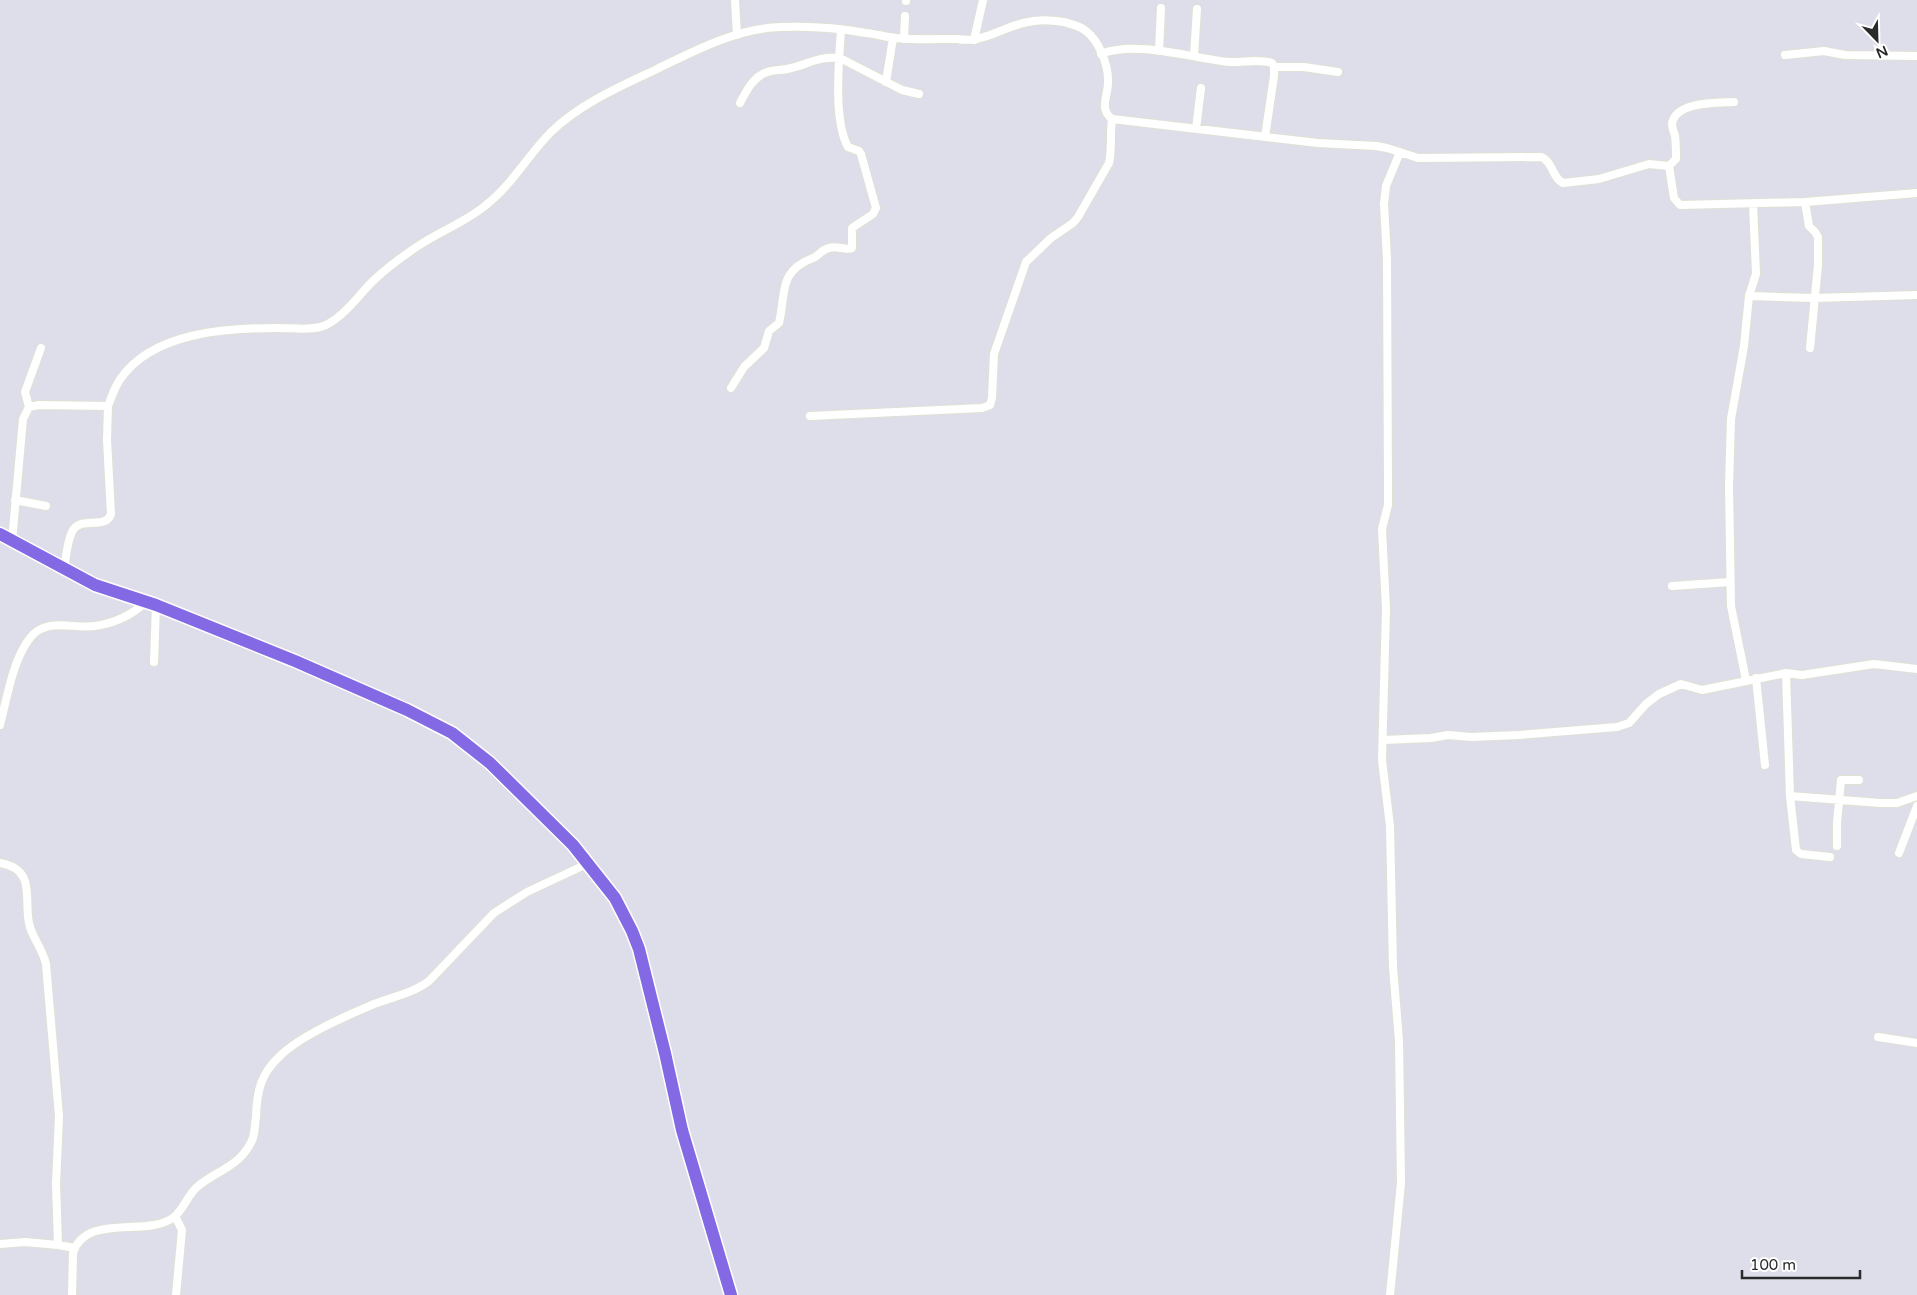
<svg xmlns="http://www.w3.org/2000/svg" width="1917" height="1295" viewBox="0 0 1917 1295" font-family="'Varela Round',sans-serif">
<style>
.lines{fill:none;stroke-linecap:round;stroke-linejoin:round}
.minor-casing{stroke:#dee2d3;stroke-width:10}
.primary-casing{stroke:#fff;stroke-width:15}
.minor{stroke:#fff;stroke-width:8}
.primary{stroke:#8469e4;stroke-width:12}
</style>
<rect width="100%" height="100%" fill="#dedeeb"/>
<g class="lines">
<g class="minor-casing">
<path id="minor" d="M735 0 737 35
M906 1V0
M904 39 905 16
M974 40 983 0
M1159 51 1161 8
M1101 54C1136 40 1192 58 1229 62 1242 63 1259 58 1272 63L1274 67V76L1265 137
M1785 55 1824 51 1845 55 1917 56
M1194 56 1197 9
M1274 67H1304L1338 72
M886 82 893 38
M740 103C746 92 751 81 761 75 770 69 778 71 787 69 808 65 816 56 840 58L902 90 919 94
M1196 129 1201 88
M1669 166 1676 159C1676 151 1676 143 1675 136 1674 132 1672 128 1672 124 1675 101 1718 103 1734 102
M1805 202 1809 226 1815 232 1818 237V265L1810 348
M1749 296 1814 298 1917 295
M731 388 744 367 764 348 769 331 779 323C786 293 778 271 813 258 819 256 822 249 829 248 837 245 845 251 852 248V228L873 214 876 208 861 154 859 151 848 147C833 120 839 60 841 30
M29 407 25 392 41 348
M810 416 982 408 990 405 992 398 994 354 1026 262 1051 238 1073 223 1078 217 1109 163C1112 153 1110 132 1112 119
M15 500 46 506
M12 541 23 419 29 407 39 405 108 406C112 396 115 386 121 378 154 332 226 328 278 328 293 328 312 331 326 325 346 315 359 294 375 279 388 267 403 256 418 246 440 231 466 222 486 205 512 185 528 155 551 132 580 104 619 87 655 70 694 51 737 28 781 27 809 26 839 28 866 33 876 34 886 37 896 38 917 40 937 39 957 39 963 40 970 40 976 39 993 36 1010 25 1028 22 1040 19 1051 20 1064 22 1072 24 1080 26 1086 31 1099 41 1108 64 1108 80 1109 95 1098 108 1112 119L1318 143 1376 146 1387 148 1418 158 1541 157C1553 161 1552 178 1563 183L1599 179 1649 164 1669 166 1674 198 1680 205 1805 202 1917 193
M64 570C66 558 67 540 73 530 82 516 106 530 111 514L107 440 108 406
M1672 586 1730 582
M154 662 156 605
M1786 673 1790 796 1880 803H1897L1917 796
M1756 678 1765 765
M1746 680 1731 606 1729 486 1731 419 1744 346 1749 296 1756 274 1753 204
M0 725C7 698 13 659 30 638 46 617 72 629 95 626 115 623 131 616 146 602
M1383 740 1431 738 1448 735 1471 737 1519 735 1617 727 1629 723 1646 704 1659 694 1681 684 1702 690 1786 673 1802 675 1874 664 1917 669
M1790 796 1796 850 1801 854 1830 857
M1837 846V823L1841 780H1859
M1899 853 1917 806
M0 863C39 870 22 902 30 927 34 940 43 950 46 964L59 1116 56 1184 58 1245 75 1248
M1878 1037 1917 1043
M175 1216 182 1230 176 1295
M0 1244 25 1242 58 1245
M72 1295 73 1253C86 1212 148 1238 174 1217 184 1209 187 1196 197 1187 217 1170 242 1166 253 1138 255 1131 255 1123 256 1116 257 1090 261 1073 281 1055 302 1035 346 1016 374 1004 393 997 413 993 429 981L494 913 527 892 589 863
M1390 1295 1401 1183 1399 1041 1393 967 1390 826 1382 760 1386 609 1382 529 1388 505V491L1387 259 1384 204 1386 186 1400 152"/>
</g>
<g class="primary-casing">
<path id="primary" d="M0 534 95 585 156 605 295 661 407 710 452 733 490 763 573 845 615 898 632 931 639 949 665 1053 682 1130 731 1295"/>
</g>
<use href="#minor" class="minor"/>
<use href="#primary" class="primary"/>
</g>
<g transform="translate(1877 40) rotate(157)" stroke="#ffffff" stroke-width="4" paint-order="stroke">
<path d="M0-4L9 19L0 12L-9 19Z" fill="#2a2a2a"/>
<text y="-8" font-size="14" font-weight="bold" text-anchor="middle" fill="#2a2a2a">N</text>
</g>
<path d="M1742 1270v8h118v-8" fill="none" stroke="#2a2a2a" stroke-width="2.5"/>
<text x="1750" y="1270" font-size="15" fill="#2a2a2a" stroke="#ffffff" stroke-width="4" paint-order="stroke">100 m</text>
</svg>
